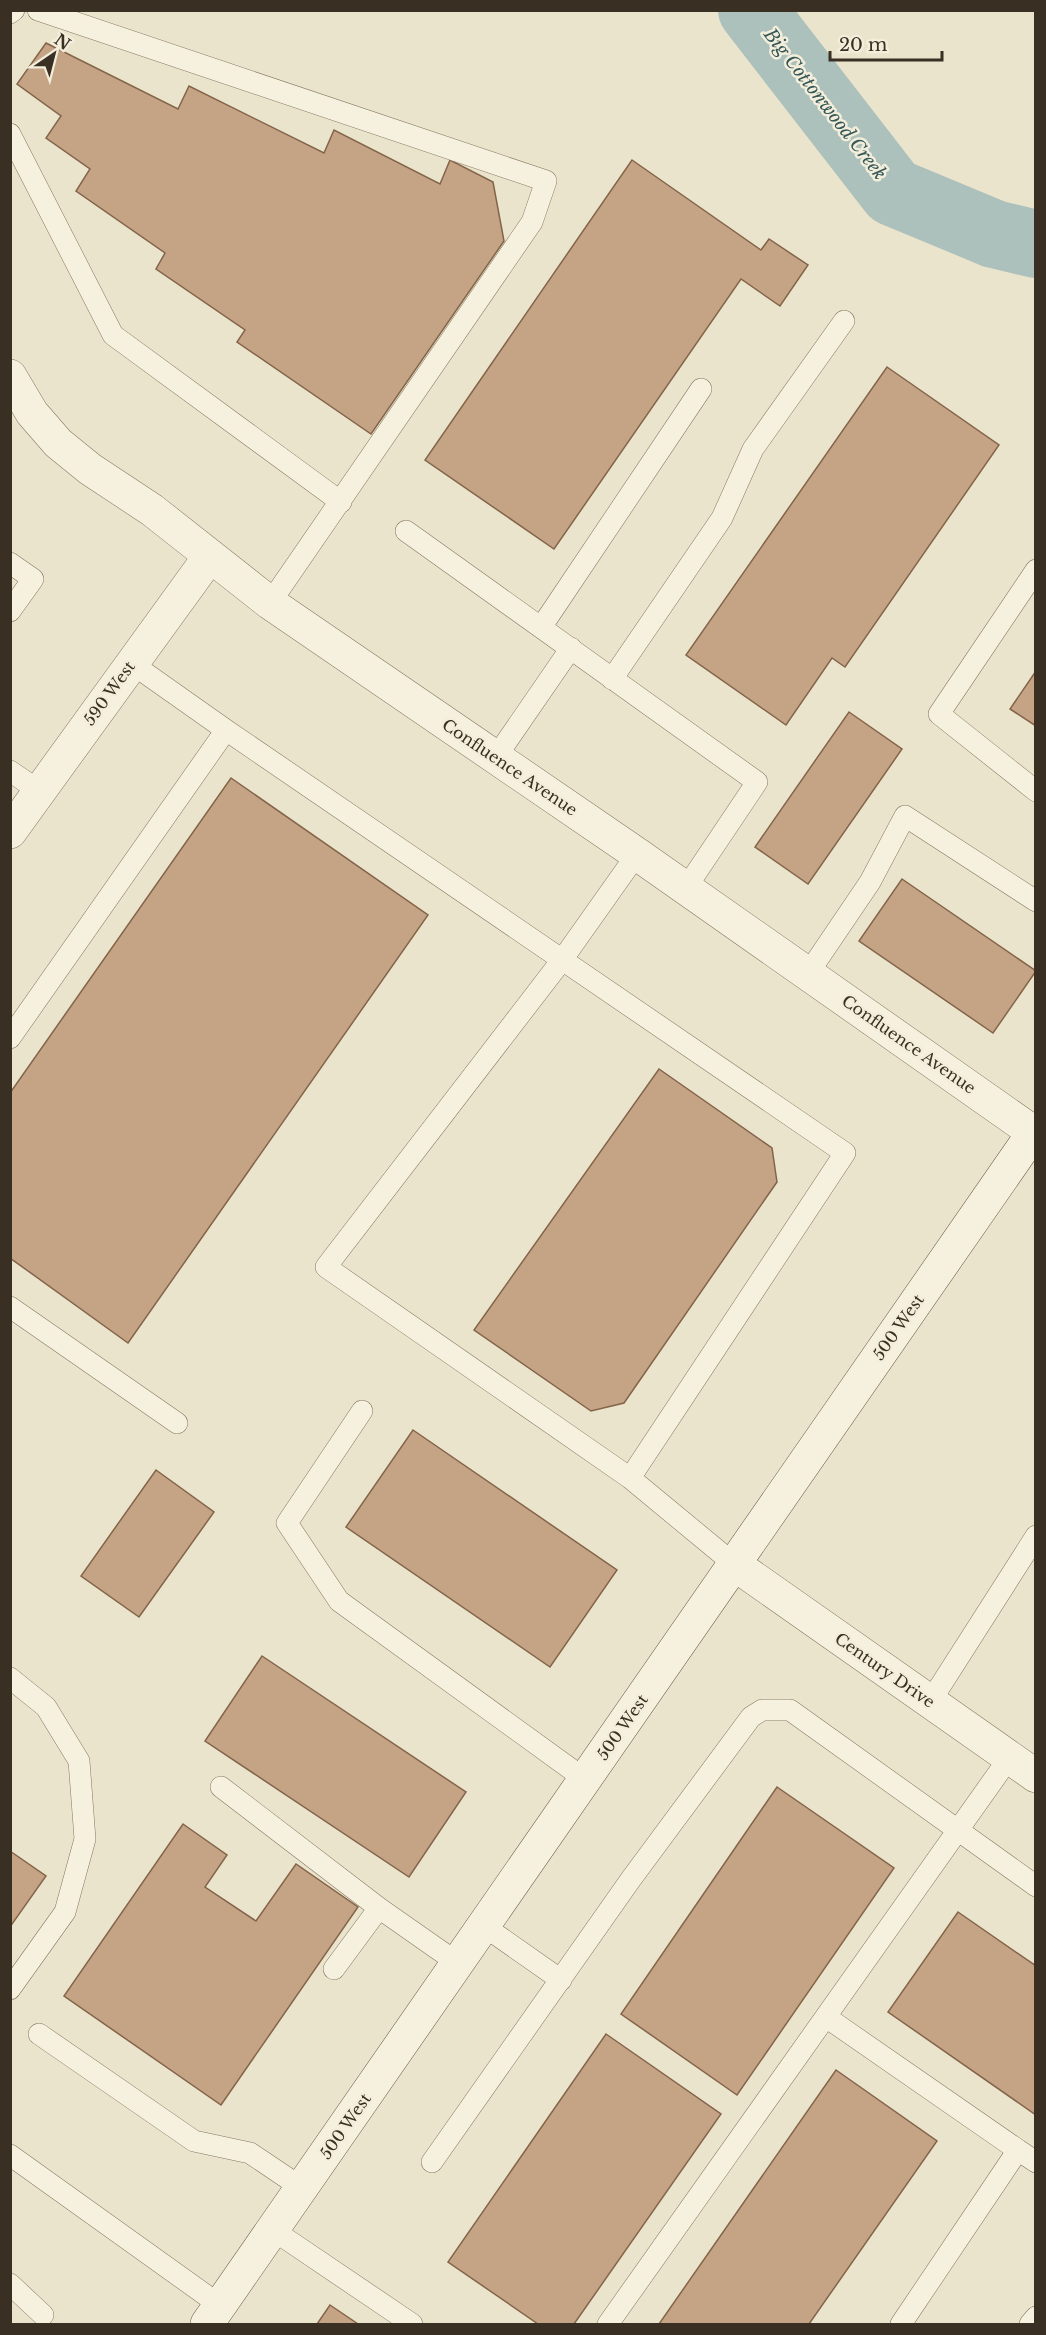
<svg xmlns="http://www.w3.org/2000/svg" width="1046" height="2335" viewBox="0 0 1046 2335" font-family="'Libre Baskerville',serif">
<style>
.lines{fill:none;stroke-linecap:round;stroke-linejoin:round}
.river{stroke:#acc0bc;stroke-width:68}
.building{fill:#c5a486;stroke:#836449;stroke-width:1.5}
.service-casing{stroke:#877761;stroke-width:22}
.minor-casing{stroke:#877761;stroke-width:34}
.secondary-casing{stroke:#695944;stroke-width:34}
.service{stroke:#f6f1df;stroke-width:21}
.minor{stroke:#f6f1df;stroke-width:33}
.secondary{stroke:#f6f1df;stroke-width:33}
.labels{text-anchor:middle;stroke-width:5;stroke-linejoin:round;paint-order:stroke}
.street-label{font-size:16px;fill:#392f23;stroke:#f3eedb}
.water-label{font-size:18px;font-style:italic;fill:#345757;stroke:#f3eedb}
</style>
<rect width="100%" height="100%" fill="#ebe4cc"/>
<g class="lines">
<path class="river" d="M752 10 893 192 994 234 1036 244"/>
</g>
<path class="building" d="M46 43 178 109 189 86 324 153 334 130 440 184 450 160 493 182 504 241 371 434 237 342 245 330 156 269 165 253 76 191 90 169 46 138 61 116 17 84Z
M632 160 761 250 769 239 808 265 780 306 741 279 554 549 425 460Z
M887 367 999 445 845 667 832 658 786 725 686 655Z
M1036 671V726L1010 709Z
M849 712 902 749 808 884 755 847Z
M231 778 428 915 128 1343 10 1258V1093Z
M902 879 1036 971 993 1033 859 941Z
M659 1069 772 1148 777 1182 624 1403 591 1411 474 1330Z
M413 1430 617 1570 550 1667 346 1527Z
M156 1470 214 1512 139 1617 81 1576Z
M262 1656 466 1792 409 1877 205 1741Z
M777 1787 894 1868 737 2095 621 2014Z
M183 1824 227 1855 205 1887 256 1921 296 1864 358 1907 221 2105 64 1996Z
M10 1851 46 1876 10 1927Z
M958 1912 1036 1966V2115L888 2012Z
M606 2034 721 2114 574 2324H538L448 2262Z
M836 2070 937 2141 809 2324H659Z
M330 2305 358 2324H317Z"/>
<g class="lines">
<g class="service-casing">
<path id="service" d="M38 10 546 181 532 222 270 603
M10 13 14 10
M10 134 113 335 341 502
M406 531 757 782 686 888
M10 563 33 579 10 611
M1036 570 939 714 1036 791
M542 626 701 389
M131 663 226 730 845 1153 630 1478 734 1564
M612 679 722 518 753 449 844 321
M496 757 571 648
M10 771 39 791
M807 975 870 882 905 816 1036 901
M10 1038 226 730
M10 1307 177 1423
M362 1411 287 1523 339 1601 586 1780
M630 1478 326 1267 562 960 637 854
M10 1678 46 1707 79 1761 85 1839 65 1912 10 1989
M930 1702 1036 1536
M221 1787 379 1908
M484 1926 561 1980
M334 1969 379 1908 459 1964
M826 2017 1018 2150
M39 2034 194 2141 250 2153 302 2188
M10 2155 221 2306
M432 2162 631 1879 751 1717 762 1710H790L1036 1886
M273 2230 412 2324
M10 2284 43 2315
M608 2324 1009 1758
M901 2324 1018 2150 1036 2162
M1030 2324 1036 2317"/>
</g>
<g class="minor-casing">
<path id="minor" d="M10 376 32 413 58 443 90 469 152 510 270 603 637 854 1033 1132
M10 832 210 556
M734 1564 1036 1776"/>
</g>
<g class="secondary-casing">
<path id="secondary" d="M207 2324 1036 1129"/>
</g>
<use href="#service" class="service"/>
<use href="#minor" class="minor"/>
<use href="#secondary" class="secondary"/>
</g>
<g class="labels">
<g class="street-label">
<text transform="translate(109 693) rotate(-54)" y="6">590 West</text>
<text transform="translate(510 767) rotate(34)" y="6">Confluence Avenue</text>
<text transform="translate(909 1044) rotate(35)" y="6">Confluence Avenue</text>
<text transform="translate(898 1327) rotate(-55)" y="6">500 West</text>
<text transform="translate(885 1670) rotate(35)" y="6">Century Drive</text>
<text transform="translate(622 1727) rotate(-55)" y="6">500 West</text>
<text transform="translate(345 2126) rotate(-55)" y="6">500 West</text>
</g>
<g class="water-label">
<text transform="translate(825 104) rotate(52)" y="6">Big Cottonwood Creek</text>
</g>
</g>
<rect width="1046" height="2335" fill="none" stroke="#392f23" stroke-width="24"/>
<g transform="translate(54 54) rotate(35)" stroke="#f3eedb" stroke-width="4.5" paint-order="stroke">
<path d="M0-4.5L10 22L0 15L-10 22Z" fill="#392f23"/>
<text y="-9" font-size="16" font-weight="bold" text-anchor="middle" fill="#392f23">N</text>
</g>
<path d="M830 51v9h112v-9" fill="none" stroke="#392f23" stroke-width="3"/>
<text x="839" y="51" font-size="18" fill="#392f23" stroke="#f3eedb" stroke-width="4.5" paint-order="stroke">20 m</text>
</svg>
